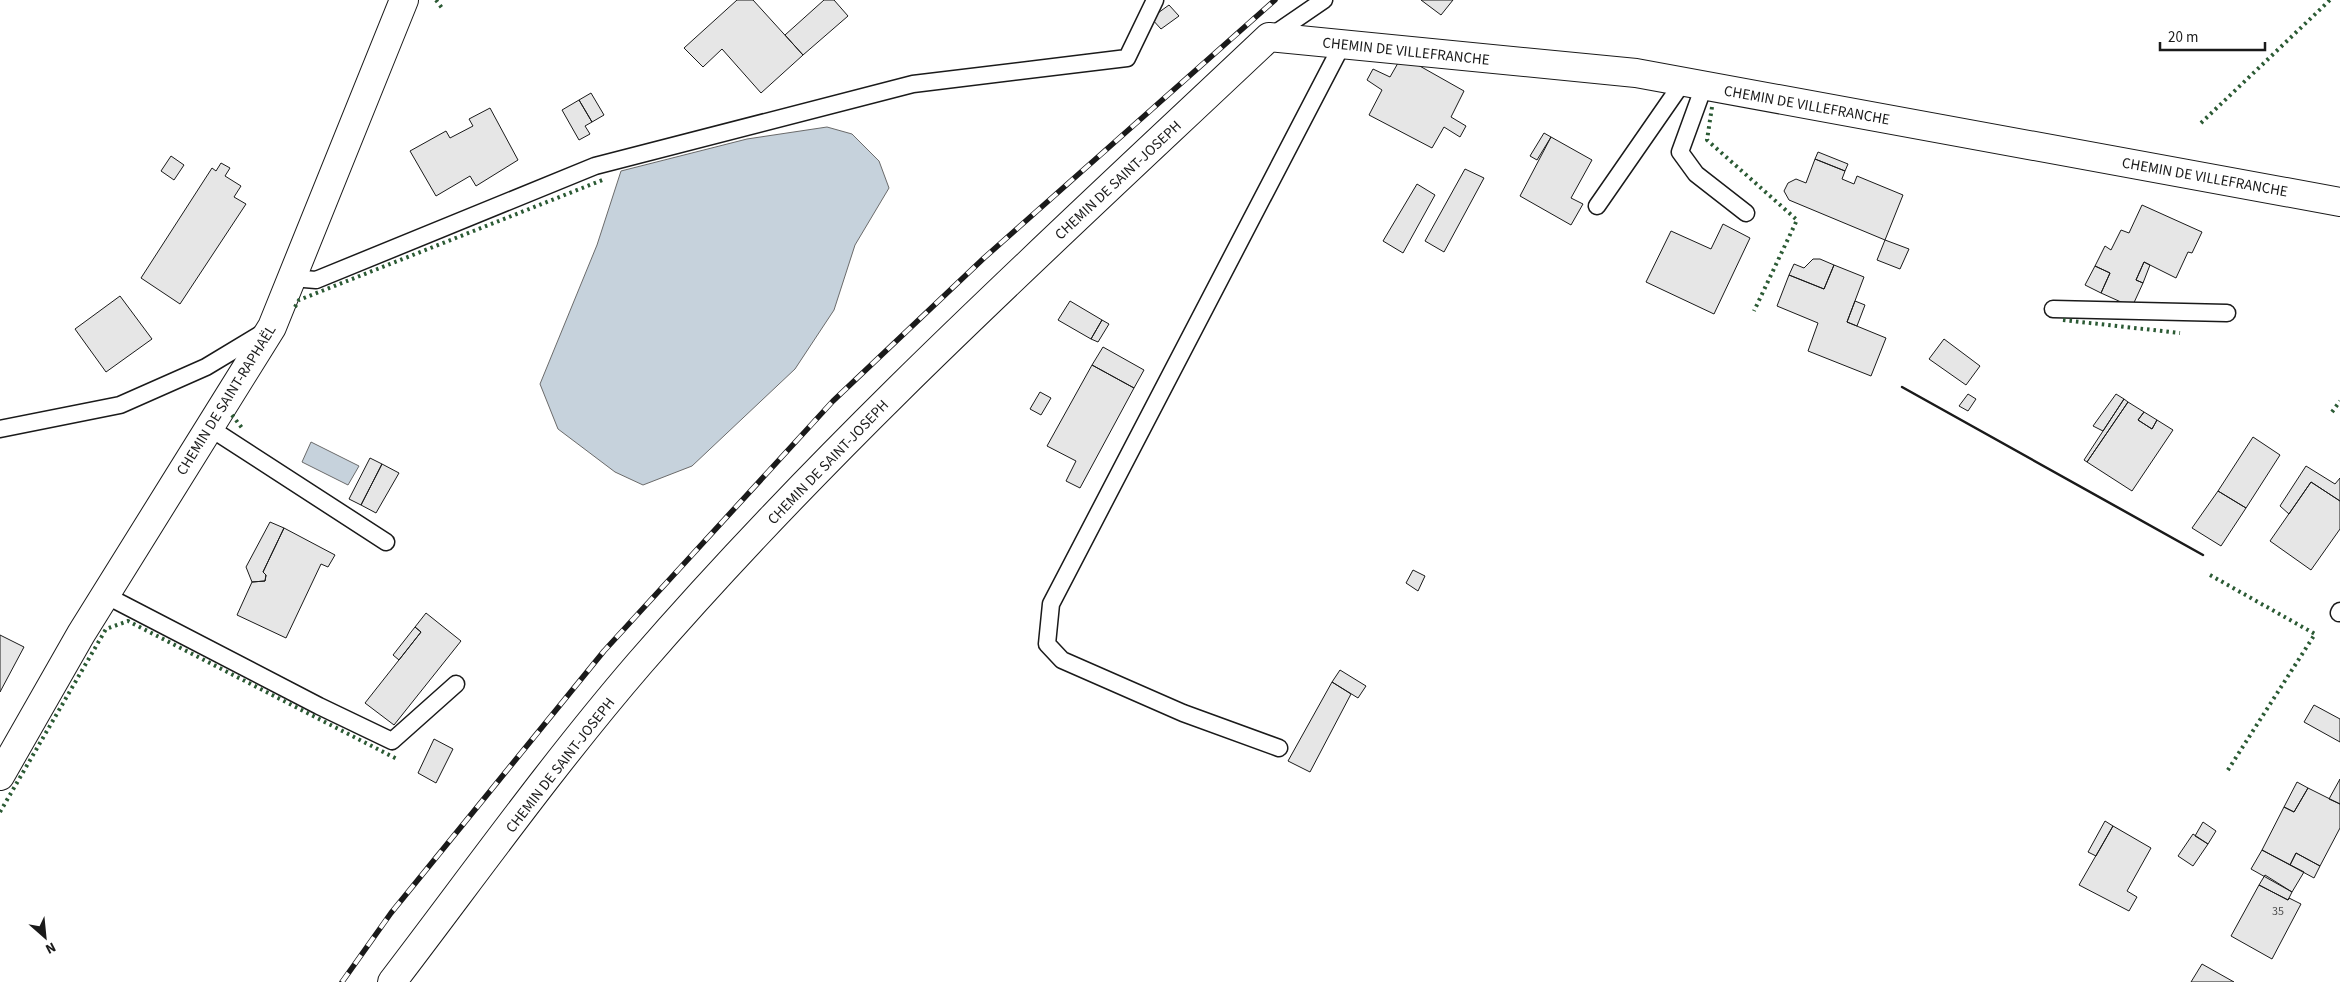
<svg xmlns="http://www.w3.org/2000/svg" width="2340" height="982" viewBox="0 0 2340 982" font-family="'Source Sans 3',sans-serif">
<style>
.water{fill:#c6d2dc;stroke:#6a6a6a}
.building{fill:#e6e6e6;stroke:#1a1a1a}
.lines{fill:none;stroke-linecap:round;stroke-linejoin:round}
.service-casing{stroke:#1a1a1a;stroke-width:19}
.minor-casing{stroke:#1a1a1a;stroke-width:30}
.service{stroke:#fff;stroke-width:16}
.minor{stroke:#fff;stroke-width:28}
.rail-casing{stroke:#1a1a1a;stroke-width:5.5}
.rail{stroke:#fff;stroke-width:4;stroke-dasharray:11;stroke-linecap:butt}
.hedge{stroke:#2b5a34;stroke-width:4;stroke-dasharray:2.5 4;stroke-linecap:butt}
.wall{stroke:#1a1a1a;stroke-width:2.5}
.labels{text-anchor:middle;stroke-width:4;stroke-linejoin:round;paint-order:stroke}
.number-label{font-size:12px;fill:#4d4d4d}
.street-label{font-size:15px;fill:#1a1a1a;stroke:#fff}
</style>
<rect width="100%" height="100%" fill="#fff"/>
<path class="water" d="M827 127 852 134 879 161 889 188 855 245 834 310 795 369 692 466 643 485 615 472 558 429 540 384 597 245 621 171 747 139Z
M311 442 359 466 348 485 302 462Z"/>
<path class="building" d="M737 0H753L803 55 761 93 722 49 703 67 684 48Z
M824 0H834L848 16 803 55 785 35Z
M1421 0H1453L1441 15Z
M1169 5 1179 16 1161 29 1151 18Z
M1402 56 1464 91 1451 117 1466 126 1460 137 1444 127 1432 148 1369 115 1382 90 1367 80 1373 69 1390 77Z
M591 93 604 115 592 122 579 100Z
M579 100 592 122 585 126 590 134 579 140 562 110Z
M490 108 518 160 476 186 470 176 436 196 410 151 446 131 450 138 473 126 469 119Z
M1544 133 1551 137 1537 160 1530 156Z
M1551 137 1592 160 1571 198 1583 204 1571 225 1520 196Z
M1818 152 1848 164 1845 171 1815 159Z
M171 156 184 165 174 180 161 171Z
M1815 159 1845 171 1842 179 1854 184 1857 176 1903 195 1885 240 1789 200 1784 191 1788 183 1796 179 1806 183Z
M221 163 230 168 225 176 241 186 234 197 246 204 180 304 141 278 212 168 216 171Z
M1465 169 1484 178 1444 252 1425 241Z
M1417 184 1435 195 1403 253 1383 241Z
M2142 205 2202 232 2192 253 2188 252 2176 278 2144 262 2136 280 2143 283 2132 307 2101 293 2110 273 2095 266 2105 246 2111 250 2121 230 2129 233Z
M1723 224 1750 238 1714 314 1646 282 1671 231 1711 249Z
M1885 240 1909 249 1900 269 1877 260Z
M1813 259H1820L1834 265 1824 289 1789 275 1794 264 1804 268Z
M2144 262 2150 265 2143 283 2136 280Z
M1834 265 1864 277 1847 322 1886 338 1871 376 1808 351 1818 323 1777 306 1789 275 1824 289Z
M2095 266 2110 273 2101 293 2085 285Z
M120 296 152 339 106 372 75 329Z
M1070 301 1102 320 1091 339 1058 320Z
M1855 301 1865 305 1857 326 1847 322Z
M1102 320 1109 324 1098 342 1091 339Z
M1944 339 1980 366 1966 385 1929 359Z
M1103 347 1144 370 1134 388 1092 365Z
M1092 365 1134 388 1080 488 1066 481 1076 461 1047 446Z
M1040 392 1051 398 1041 415 1030 409Z
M1968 394 1976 399 1968 411 1959 406Z
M2116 394 2124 399 2103 431 2093 426Z
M2124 399 2128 402 2087 462 2084 460Z
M2128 402 2144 412 2138 420 2152 429 2157 420 2173 430 2132 491 2087 462Z
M2144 412 2157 420 2152 429 2138 420Z
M2253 437 2280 455 2246 508 2218 491Z
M370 458 382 464 361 505 349 499Z
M382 464 399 473 376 513 361 505Z
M2306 466 2335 484 2340 478V501L2311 482 2289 514 2280 506Z
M2311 482 2340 501V529L2311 570 2270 541Z
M2218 491 2246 508 2221 546 2192 528Z
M270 522 284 528 263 572 266 575 265 581 252 582 246 567Z
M284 528 335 555 328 567 321 564 286 638 237 615 252 582 265 581 266 575 263 572Z
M1413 570 1425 576 1418 591 1406 583Z
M426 613 461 641 394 725 365 703 421 632 415 627Z
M415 627 421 632 399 660 393 655Z
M0 635 24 647 0 692Z
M1340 670 1366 686 1358 698 1332 682Z
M1332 682 1351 694 1310 772 1288 761Z
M2314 705 2340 719V742L2304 722Z
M434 739 453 749 436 783 418 773Z
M2340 779V804L2329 799Z
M2297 782 2308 788 2294 812 2284 807Z
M2308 788 2340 804V828L2320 866 2296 853 2290 865 2262 850 2284 807 2294 812Z
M2105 821 2113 826 2096 856 2088 852Z
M2203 822 2216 831 2208 844 2195 836Z
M2113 826 2151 848 2127 891 2137 897 2129 911 2079 885Z
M2193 834 2208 844 2193 866 2178 856Z
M2262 850 2304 872 2292 892 2251 869Z
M2296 853 2320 866 2314 878 2290 865Z
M2265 875 2292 892 2288 900 2259 885Z
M2259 885 2288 900 2289 898 2301 904 2272 959 2231 936Z
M2202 964 2234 982H2191Z"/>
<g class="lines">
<g class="service-casing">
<path id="service" d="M1270 37 1324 0
M1704 86 1680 152 1696 174 1746 213
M1597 206 1683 82
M292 278 316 280 595 166 913 84 1127 58 1155 0
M2053 309 2227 313
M210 428 386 542
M0 429 120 405 206 367 264 332
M105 595 319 706 392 741 456 684
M2339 613 2340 611
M1279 748 1183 713 1062 660 1047 644 1051 604 1342 45"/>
</g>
<g class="minor-casing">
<path id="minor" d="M0 776 81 634 272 327 404 0
M392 982C473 876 552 765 639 664 833 440 1054 240 1269 37L1636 73 2340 202"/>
</g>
<use href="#service" class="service"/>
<use href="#minor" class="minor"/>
<g class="rail-casing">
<path id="rail" d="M342 982 391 913 604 651 833 401 984 258 1275 0"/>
</g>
<use href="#rail" class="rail"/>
<path class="hedge" d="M436 0 442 8
M1712 107 1707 140 1797 220 1754 311
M2201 123 2330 0
M295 307 299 300 605 179
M2063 320 2180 333
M2332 412 2340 401
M232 415 242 428
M2210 575 2315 634 2226 773
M0 812 106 629 128 621 397 759"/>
<path class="wall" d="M1902 387 2203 555"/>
</g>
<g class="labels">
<g class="number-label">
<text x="2278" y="915">35</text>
</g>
<g class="street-label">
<text transform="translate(1406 51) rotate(6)" y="5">CHEMIN DE VILLEFRANCHE</text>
<text transform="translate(1807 105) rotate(10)" y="5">CHEMIN DE VILLEFRANCHE</text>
<text transform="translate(2205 177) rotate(10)" y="5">CHEMIN DE VILLEFRANCHE</text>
<text transform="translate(1118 180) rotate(-43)" y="5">CHEMIN DE SAINT-JOSEPH</text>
<text transform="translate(226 400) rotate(-58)" y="5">CHEMIN DE SAINT-RAPHAËL</text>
<text transform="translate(828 462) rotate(-46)" y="5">CHEMIN DE SAINT-JOSEPH</text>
<text transform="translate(560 765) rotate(-52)" y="5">CHEMIN DE SAINT-JOSEPH</text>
</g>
</g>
<g transform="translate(45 937) rotate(153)" stroke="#ffffff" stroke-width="4" paint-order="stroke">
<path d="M0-4L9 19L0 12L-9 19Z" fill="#1a1a1a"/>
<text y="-8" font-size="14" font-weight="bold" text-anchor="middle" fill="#1a1a1a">N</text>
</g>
<path d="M2160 42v8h105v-8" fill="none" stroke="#1a1a1a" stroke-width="2.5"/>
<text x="2168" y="42" font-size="15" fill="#1a1a1a" stroke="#ffffff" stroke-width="4" paint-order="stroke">20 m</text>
</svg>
